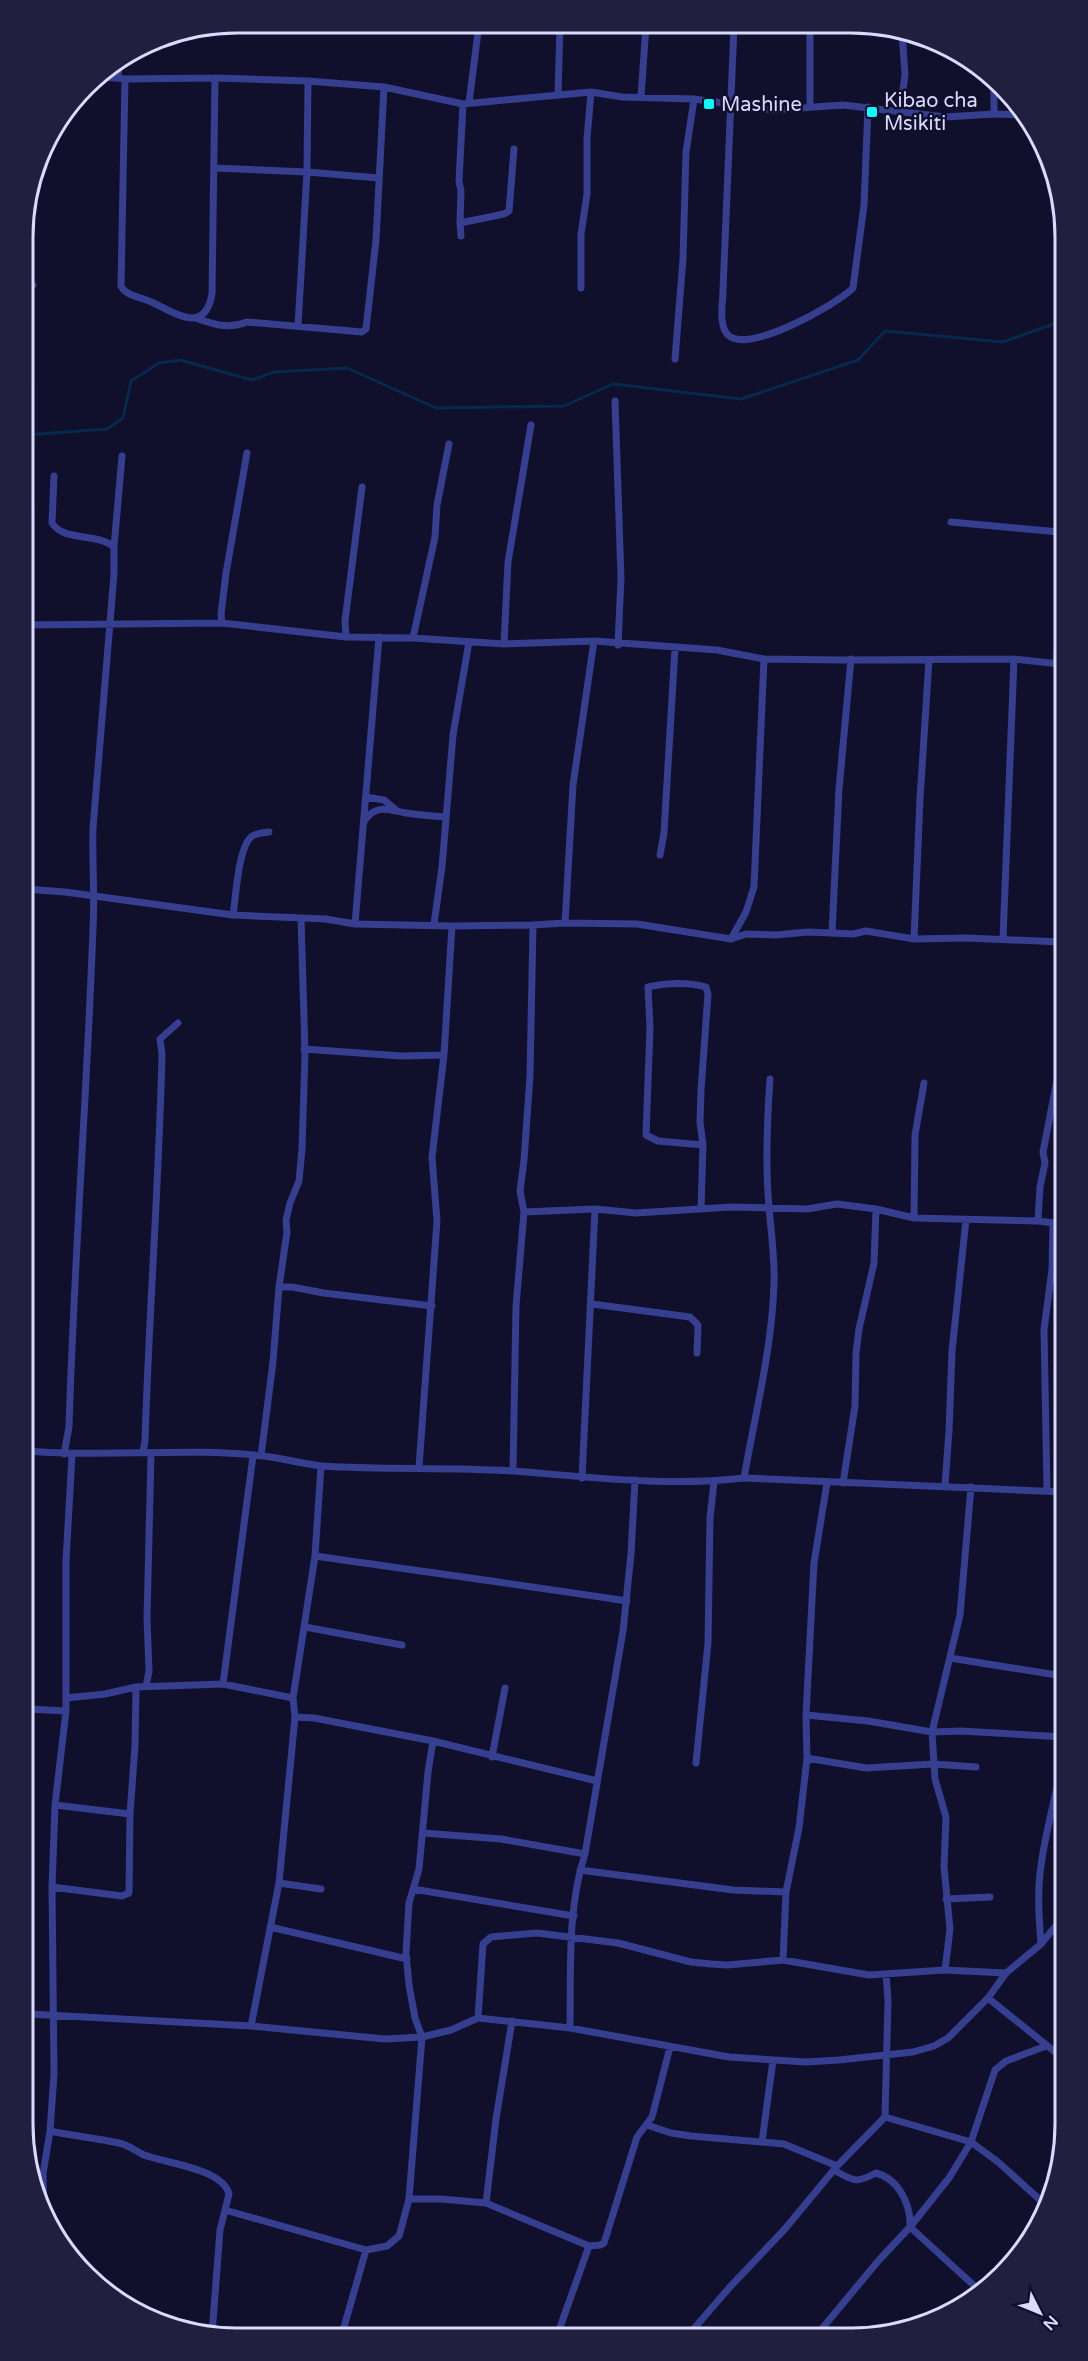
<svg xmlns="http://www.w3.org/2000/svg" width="1088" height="2361" viewBox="0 0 1088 2361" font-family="'Varela Round',sans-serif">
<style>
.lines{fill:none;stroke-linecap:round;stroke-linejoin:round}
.stream{stroke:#06294e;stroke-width:3}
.street{stroke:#363e8f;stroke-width:7}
.poi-dot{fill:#06fff9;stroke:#100f2c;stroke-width:2}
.labels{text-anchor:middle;stroke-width:5;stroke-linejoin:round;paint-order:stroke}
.poi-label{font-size:20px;fill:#dadaff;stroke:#100f2c;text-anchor:start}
.rim{fill:none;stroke:#dadaff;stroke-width:3}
</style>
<rect width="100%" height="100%" fill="#100f2c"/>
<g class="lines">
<path class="stream" d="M24 435 107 429 123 418 131 381 159 363 180 360 252 380 274 372 347 368 436 408 564 406 613 384 741 399 858 360 885 331 1003 342 1059 322"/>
<path class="street" d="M734 26 723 290C723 302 718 325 728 335 748 355 837 304 853 288L864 205 868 107
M95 76 125 79 215 78 308 81 384 87 463 104 591 92 622 97 694 99 772 110 843 105 945 117 994 114 1027 115
M118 77 119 61
M994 77V114
M125 79 121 286C126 296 140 297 149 301 173 311 204 337 212 294L215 78
M558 95 560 25
M641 97 646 25
M469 103 479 24
M810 107V26
M900 112 905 75 902 32
M214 168 307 172 379 178
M460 223 461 191 459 181 463 104
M461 236 460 223 504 214 509 211 514 149
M23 276 33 285
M581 288V234L587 194V139L591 92
M195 318C214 324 227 330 247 322L362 332 366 329 376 240 384 87
M298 326 307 172 308 81
M675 359 683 259 686 152 694 99
M615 401 621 578 618 645
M54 476 52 523C64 542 95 532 114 547V574L93 828C92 861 95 895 93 928 87 1094 74 1261 69 1427L64 1454
M951 522 1059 532
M114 547 122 456
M222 623 221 614 226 573 247 453
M24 625 222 623 346 637 413 638 504 644 594 641 717 650 764 659 841 660 1014 659 1060 664
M346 637 345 621 362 487
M413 638 435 537 437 505 449 444
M504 644 508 562 531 425
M1056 664 1060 622
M366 797 384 800 396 810
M364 822C375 803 389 810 406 813 419 815 432 816 445 817
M660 855 664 833 675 648
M25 889 65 892 233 915 326 919 355 924 452 926 533 925 565 923 637 924 731 939 746 934 776 935 808 932 853 934 866 931 914 939 967 938 1061 942
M233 915C236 896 238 849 251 837 255 833 263 833 269 832
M565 923 573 785 594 641
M355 924 379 637
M434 924 442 867 453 735 469 642
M832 933 839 789 851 659
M731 939 746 912 754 887 764 659
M914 939 920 799 929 660
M1003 939 1014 659
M304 1049 401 1056 444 1055
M701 1208 703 1145 700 1122 701 1090 708 994 706 987C688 982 666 983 648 987L650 1028 646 1135 658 1141 703 1145
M524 1212 595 1209 636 1213 731 1207 807 1209 837 1204 876 1209 914 1218 1038 1221 1062 1224
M914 1218 915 1135 924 1083
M1038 1221 1040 1187 1045 1163 1043 1152 1061 1060
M279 1287H292L324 1293 432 1306
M592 1304 690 1317 698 1325 697 1353
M27 1451C106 1458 185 1447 263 1456 283 1458 302 1464 322 1466 385 1470 449 1467 513 1471 590 1477 667 1487 744 1478L1063 1492
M143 1452 145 1441C149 1312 159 1183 162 1054L160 1039 178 1023
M261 1456 273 1362 279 1287 287 1232 286 1220 290 1203 299 1181 302 1149 305 1053 301 918
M419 1467 437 1221 432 1157 444 1055 452 926
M513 1471 516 1306 524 1212 520 1191 524 1160 530 1076 533 925
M582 1478 595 1209
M744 1478C755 1414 772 1349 774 1284 775 1258 771 1232 769 1207 765 1164 767 1121 770 1079
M843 1483 855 1406 856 1354 859 1329 874 1263 876 1209
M945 1485 949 1431 952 1351 966 1220
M1047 1490 1044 1330 1052 1269 1053 1223
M315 1556C419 1571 523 1585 627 1601
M305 1627 402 1645
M950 1658 1063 1676
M223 1684 253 1456
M146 1687 149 1671 147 1618 151 1454
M66 1698 105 1694 136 1687 223 1684 293 1698
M28 1709 66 1711
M806 1715 868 1721 932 1732 961 1731 1064 1737
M295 1717 314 1718 433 1741 597 1781
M492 1757 505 1688
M807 1758 866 1768 933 1764 976 1767
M696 1763 708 1643 710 1518 714 1482
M55 1805 130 1814
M423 1833 501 1839 585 1854
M580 1870 733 1890 786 1892
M279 1883 321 1889
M52 1887 122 1896 129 1893 130 1814 135 1746 136 1687
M413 1889 574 1916
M946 1899 990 1897
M270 1927 407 1959
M1041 1944C1039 1918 1037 1892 1041 1866 1046 1826 1059 1788 1064 1748
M783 1960 786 1892 799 1828 807 1758 806 1715 814 1563 827 1483
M945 1970 950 1929 944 1867 946 1817 935 1779 932 1732 960 1615 971 1487
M988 1998 1065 2060
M29 2014 251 2026 385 2039 422 2037 451 2030 478 2018 570 2028 729 2057 806 2062 839 2060 913 2052 934 2046 948 2038 988 1998 1006 1973 1041 1944 1064 1916
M478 2018 483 1944 491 1937 537 1933 618 1943 691 1962 711 1964 727 1965 783 1960 869 1975 945 1970 1006 1973
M251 2026 279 1883 295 1717 293 1698 315 1556 321 1466
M570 2028C571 1971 567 1909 585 1854L623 1631 631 1554 635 1480
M885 2117 971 2142 998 2162 1048 2207
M647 2125 671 2133 691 2136 784 2144 837 2166
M50 2131C73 2136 96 2138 119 2143 128 2145 136 2151 144 2155 166 2163 223 2169 229 2194L220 2230 212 2334
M762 2142 773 2060
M834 2170C854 2181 855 2184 876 2173 899 2179 911 2205 910 2227L981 2292
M409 2199H441L486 2203 589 2246 600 2245 604 2243 637 2137 652 2117 670 2047
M486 2203 496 2119 512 2021
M225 2210 366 2250 387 2246 399 2236 401 2229 409 2199 422 2037 415 2018 409 1985 406 1953 409 1903 419 1869 428 1772 433 1741
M44 2212 43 2174 50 2131 54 2074 52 1887 55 1805 66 1711V1561L72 1455
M820 2331 879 2260 910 2227 949 2178 971 2142 995 2070 1006 2061 1046 2046
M691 2332 729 2288 784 2230 837 2166 885 2117 888 2001 886 1974
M558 2333 589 2246
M342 2334 366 2250"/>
</g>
<g class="poi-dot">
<rect x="703" y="98" width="12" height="12" rx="3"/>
<rect x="866" y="106" width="12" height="12" rx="3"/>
</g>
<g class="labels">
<g class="poi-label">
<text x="884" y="107">Kibao cha<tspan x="884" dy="23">Msikiti</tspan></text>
<text x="721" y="111">Mashine</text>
</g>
</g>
<path d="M0 0H1088V2361H0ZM237 33H851A204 204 0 0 1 1055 237V2124A204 204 0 0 1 851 2328H237A204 204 0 0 1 33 2124V237A204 204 0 0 1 237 33Z" fill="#201f3d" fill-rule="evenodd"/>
<path class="rim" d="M237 33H851A204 204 0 0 1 1055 237V2124A204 204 0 0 1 851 2328H237A204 204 0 0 1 33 2124V237A204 204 0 0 1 237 33Z"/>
<g transform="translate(1040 2313) rotate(133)" stroke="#100f2c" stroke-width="4.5" paint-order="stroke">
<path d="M0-4.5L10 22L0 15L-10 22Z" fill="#dadaff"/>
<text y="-9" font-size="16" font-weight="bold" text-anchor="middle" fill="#dadaff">N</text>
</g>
</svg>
